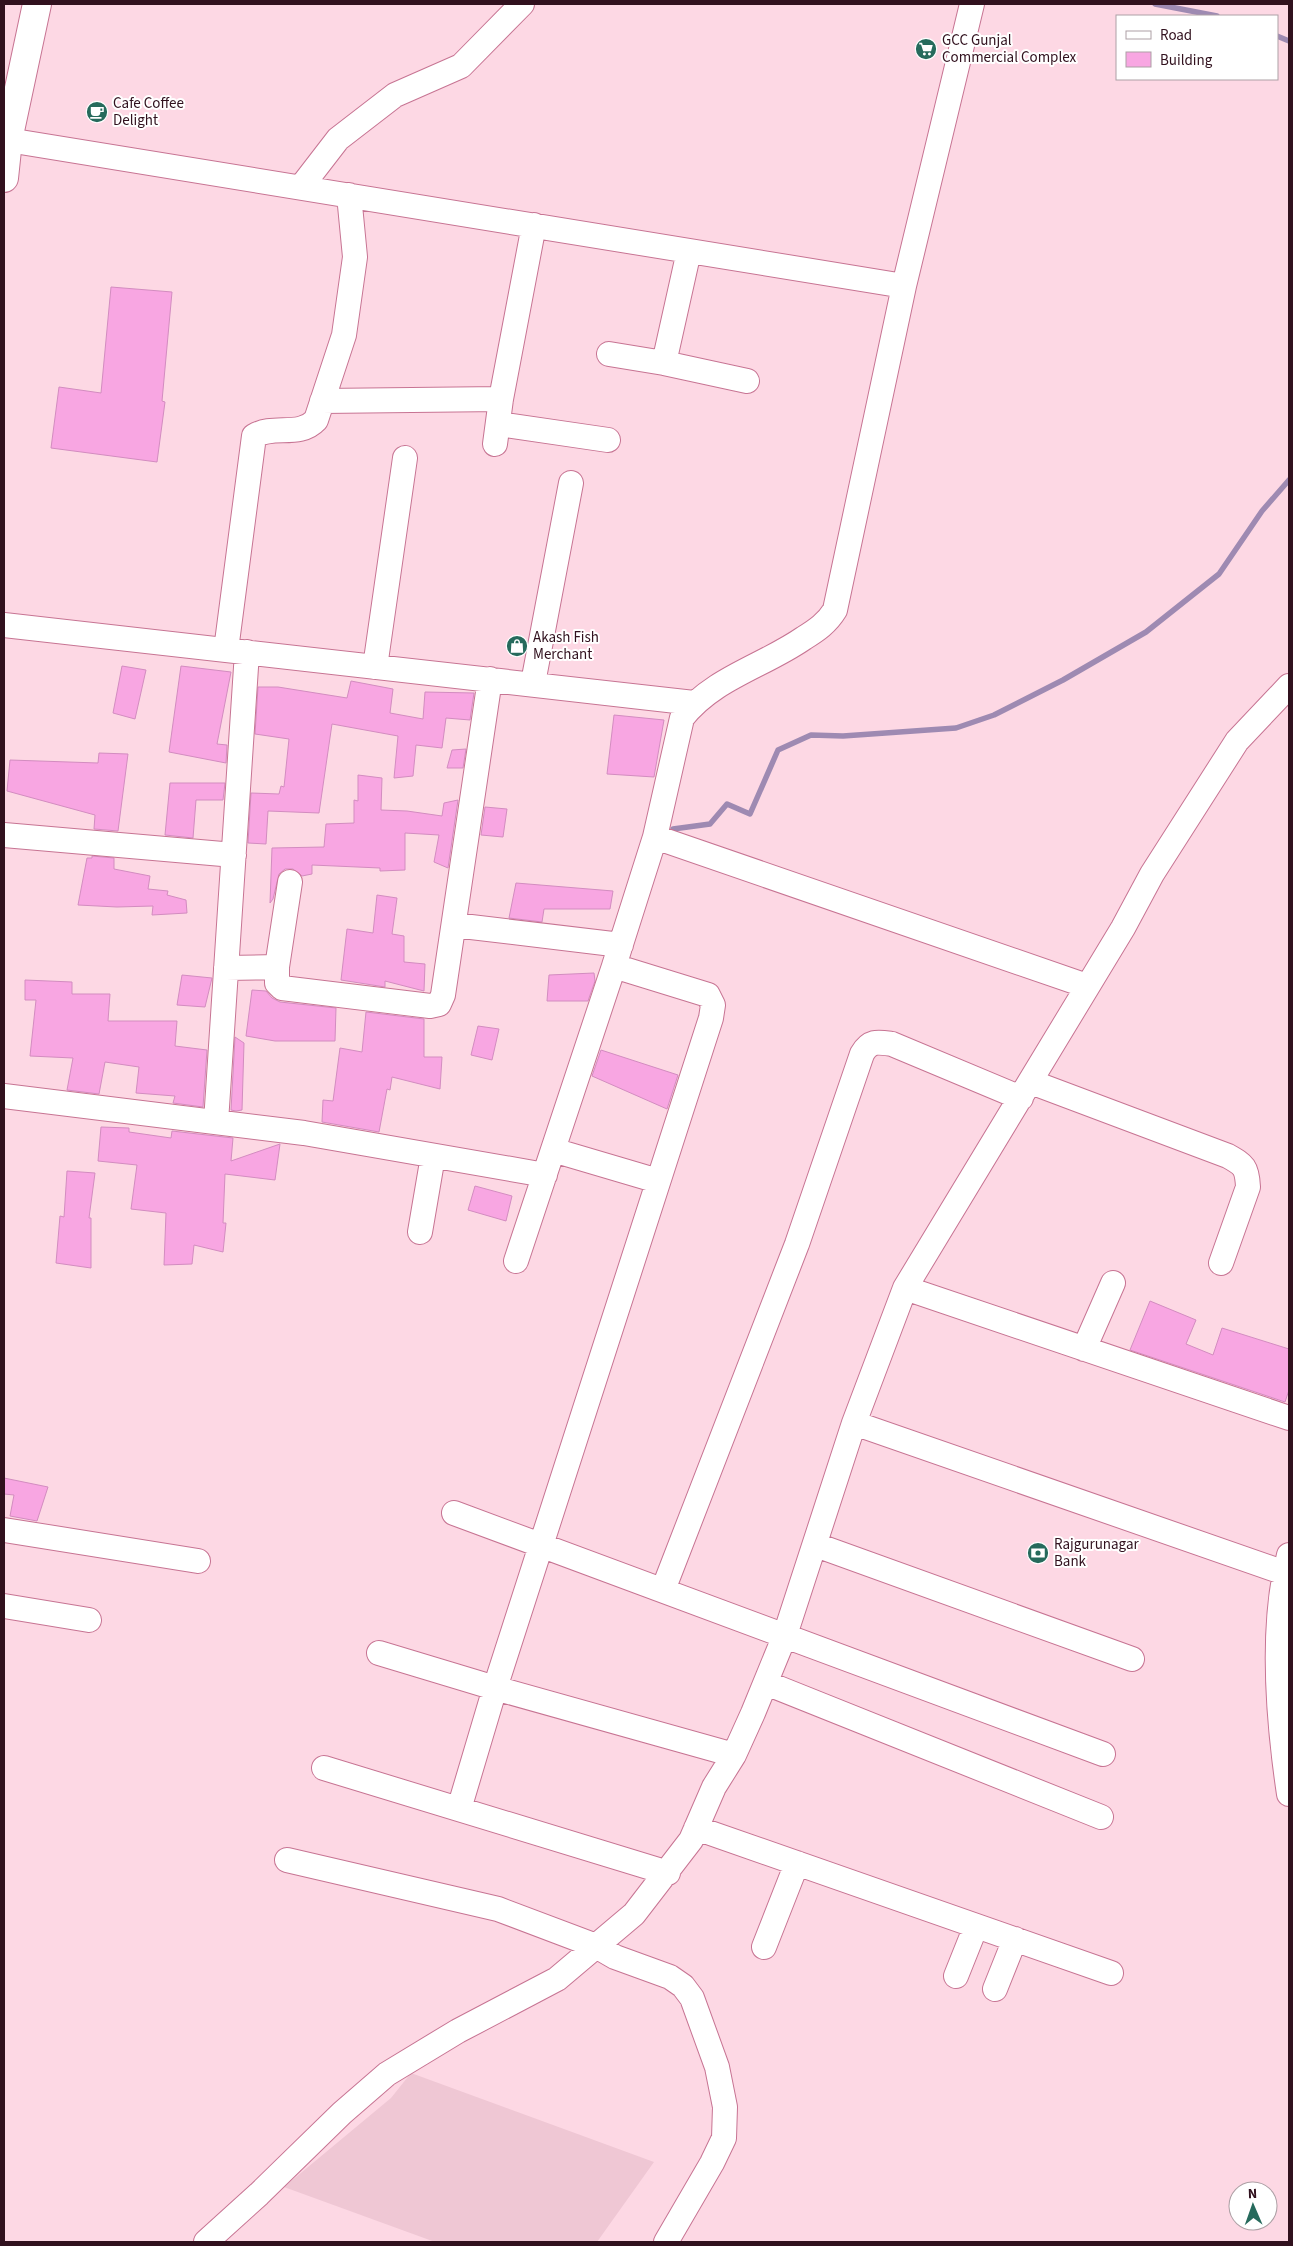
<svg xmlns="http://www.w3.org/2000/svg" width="1293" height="2246" viewBox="0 0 1293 2246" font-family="'Source Sans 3',sans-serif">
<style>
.built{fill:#efc7d4}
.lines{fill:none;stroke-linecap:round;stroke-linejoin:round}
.stream{stroke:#9e8ab2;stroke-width:5.5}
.building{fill:#f8a6e2;stroke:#d38cc0}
.minor-casing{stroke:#c77493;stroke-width:26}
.major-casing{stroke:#c77493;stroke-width:30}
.minor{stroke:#fff;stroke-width:24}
.major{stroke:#fff;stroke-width:28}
.labels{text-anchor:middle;stroke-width:4;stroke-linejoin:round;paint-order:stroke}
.poi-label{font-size:15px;fill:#31111e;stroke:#fff;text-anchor:start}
</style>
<rect width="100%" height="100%" fill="#fdd8e4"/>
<path class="built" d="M411 2073 654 2162 597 2242H435L284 2187 391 2098Z"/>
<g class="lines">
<path class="stream" d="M1155 4 1217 16
M1277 36 1289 41
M673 829 710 824 727 804 750 814 778 750 811 735 843 736 956 728 994 715 1063 680 1146 632 1219 574 1262 511 1289 480"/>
</g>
<path class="building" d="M111 287 172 292 162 401 165 402 157 462 51 448 59 387 101 393Z
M122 666 146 670 135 719 113 713Z
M181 666 231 672 217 744 227 745 226 763 169 752Z
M351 681 393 689 390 713 423 719 425 692 474 693 470 720 446 718 442 748 416 745 413 776 394 778 398 736 332 724 319 813 268 811 266 844 248 843 251 793 279 794 281 786 284 787 289 739 255 734 258 687H278L347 698Z
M614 715 664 720 654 777 607 774Z
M466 749 463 768H447L452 750Z
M99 753 128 754 118 831 94 829 95 815 7 791 10 760 98 763Z
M358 775 382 778 381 810 407 811 442 816 444 803 458 800 448 868 434 862 439 835 405 833V870L380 871V868L312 865V874L302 876 293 869H285L279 874 273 899 270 903 272 848 324 847 326 824 354 823V800L358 801Z
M170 783H225L223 800H196L193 838 165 835Z
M485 807 507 809 503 837 481 835Z
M92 856 114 858V869L150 876 148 889 168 891 167 895 186 900 187 913 152 915 153 906 117 907 78 905 87 858H92Z
M516 883 613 891 610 909H544L542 922 509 918Z
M377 895 397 898 392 934 404 936V962L425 964 424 991 385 981V987L341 980 347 929 373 933Z
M594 973 595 981 588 1001H547L549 975Z
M182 975 212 978 205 1007 177 1005Z
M25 980 72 982V994H110L108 1021H177L175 1046 207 1050 203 1107 173 1103 175 1096 136 1093 139 1067 105 1062 99 1094 67 1090 73 1058 30 1056 36 1000H25Z
M252 990 266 991 272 998 280 1002 336 1008 335 1041H275L246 1036Z
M366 1012 424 1019V1057H442L440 1089 392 1077 390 1090 387 1089 379 1132 322 1122 323 1100 333 1101 340 1048 362 1052Z
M478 1026 499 1029 492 1060 471 1055Z
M235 1037 244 1043 242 1110 236 1111 231 1110Z
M601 1050 678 1075 667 1109 592 1076Z
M101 1127 129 1128V1132L171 1138 172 1131 233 1138 231 1161 280 1144 275 1180 225 1174 223 1223H226L223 1252 194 1245 192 1264 164 1265 166 1213 131 1209 137 1165 98 1161Z
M67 1171 95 1173 89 1218H91V1268L56 1263 60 1216 64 1217Z
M475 1186 512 1196 506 1221 468 1210Z
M1150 1301 1196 1320 1186 1344 1213 1355 1222 1328 1289 1349V1390L1285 1402 1130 1350Z
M4 1478 48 1487 37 1521 10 1516 14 1495 4 1494Z"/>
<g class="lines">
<g class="minor-casing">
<path id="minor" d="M8 140 904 286
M301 187 338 139 395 95 461 66 522 4
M609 354 664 363 689 251
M664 363 747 381
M322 401 501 399
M498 424 608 440
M495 444 501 399 534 225
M4 625 694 703
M226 650 254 436C274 424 299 438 316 420L344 335 355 257 349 195
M375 667 405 458
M533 683 571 483
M4 835 234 855
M655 837 1087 986
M454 925 621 945
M277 967 290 882
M226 968 277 967V983L282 988 430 1006 439 1004 443 995 490 679
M1031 1082 1228 1156C1244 1165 1247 1167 1248 1187L1221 1263
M4 1096 304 1133 545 1175
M216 1122 247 652
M553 1150 658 1181
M420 1232 433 1156
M516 1261 614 966
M905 1288 1289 1418
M1084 1349 1113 1283
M854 1423 1285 1573
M454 1513 1103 1754
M4 1530 198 1561
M816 1545 1132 1659
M1289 1555C1270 1628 1278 1720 1289 1794
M663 1590 797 1244 862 1054C870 1040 878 1042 892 1044L1021 1098
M4 1606 89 1620
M379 1653 495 1688 734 1755
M766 1683 1101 1817
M324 1768 668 1873
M459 1809 495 1688 711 1018 713 1005 708 995 614 966 655 837 682 718C713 678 764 666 804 638 817 630 827 623 835 610L904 286 972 4
M696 1828 1111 1973
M287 1860 498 1909 596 1946 615 1957 670 1977 683 1986 692 1998 717 2067 725 2107 724 2138 712 2163 666 2242
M764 1947 797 1863
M956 1976 976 1926
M995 1989 1015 1939
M206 2242 259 2194 342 2113 387 2074 458 2031 557 1979 634 1914 691 1840 714 1787 734 1755 753 1713 785 1635 854 1423 905 1288 1123 928 1152 874 1237 741 1289 686"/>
</g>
<g class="major-casing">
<path id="major" d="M4 178 8 140 37 4"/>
</g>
<use href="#minor" class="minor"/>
<use href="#major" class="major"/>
</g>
<defs>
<g id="supermarket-disc" transform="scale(1.125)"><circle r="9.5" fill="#266a5c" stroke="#fff"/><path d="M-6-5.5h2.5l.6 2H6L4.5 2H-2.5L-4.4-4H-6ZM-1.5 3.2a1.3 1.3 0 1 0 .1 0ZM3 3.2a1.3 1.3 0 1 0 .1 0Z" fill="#fff"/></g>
<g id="cafe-disc" transform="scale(1.125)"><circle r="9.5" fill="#266a5c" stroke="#fff"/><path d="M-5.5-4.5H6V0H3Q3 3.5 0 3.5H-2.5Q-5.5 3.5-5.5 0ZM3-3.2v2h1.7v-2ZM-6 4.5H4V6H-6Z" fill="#fff"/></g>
<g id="shop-disc" transform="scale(1.125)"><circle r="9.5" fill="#266a5c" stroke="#fff"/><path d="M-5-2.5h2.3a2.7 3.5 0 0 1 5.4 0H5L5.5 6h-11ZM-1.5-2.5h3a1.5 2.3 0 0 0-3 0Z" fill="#fff"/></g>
<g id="bank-disc" transform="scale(1.125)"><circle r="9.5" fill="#266a5c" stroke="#fff"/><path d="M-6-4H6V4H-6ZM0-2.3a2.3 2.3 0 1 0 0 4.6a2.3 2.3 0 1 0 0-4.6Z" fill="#fff"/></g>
</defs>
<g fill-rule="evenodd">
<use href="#supermarket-disc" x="926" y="49"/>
<use href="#cafe-disc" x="97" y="112"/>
<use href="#shop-disc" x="517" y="646"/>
<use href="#bank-disc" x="1038" y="1553"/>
</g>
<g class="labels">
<g class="poi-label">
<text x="942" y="45">GCC Gunjal<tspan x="942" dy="17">Commercial Complex</tspan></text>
<text x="113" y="108">Cafe Coffee<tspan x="113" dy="17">Delight</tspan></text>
<text x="533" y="642">Akash Fish<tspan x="533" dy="17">Merchant</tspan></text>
<text x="1054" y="1549">Rajgurunagar<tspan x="1054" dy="17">Bank</tspan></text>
</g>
</g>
<rect width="1293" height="2246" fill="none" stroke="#31111e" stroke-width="10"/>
<rect x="1116" y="15" width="162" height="65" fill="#ffffff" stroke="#ada0a5"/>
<rect x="1126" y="31" width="25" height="8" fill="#ffffff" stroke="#ada0a5"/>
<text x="1160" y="40" font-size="15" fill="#31111e">Road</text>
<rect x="1126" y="52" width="25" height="15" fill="#f8a6e2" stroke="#ada0a5"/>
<text x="1160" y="65" font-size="15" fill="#31111e">Building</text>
<g transform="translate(1253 2206) rotate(358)"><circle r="24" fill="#ffffff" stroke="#ada0a5"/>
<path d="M0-4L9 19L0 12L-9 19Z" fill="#266a5c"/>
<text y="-8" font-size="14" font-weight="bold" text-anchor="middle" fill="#31111e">N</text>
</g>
</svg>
